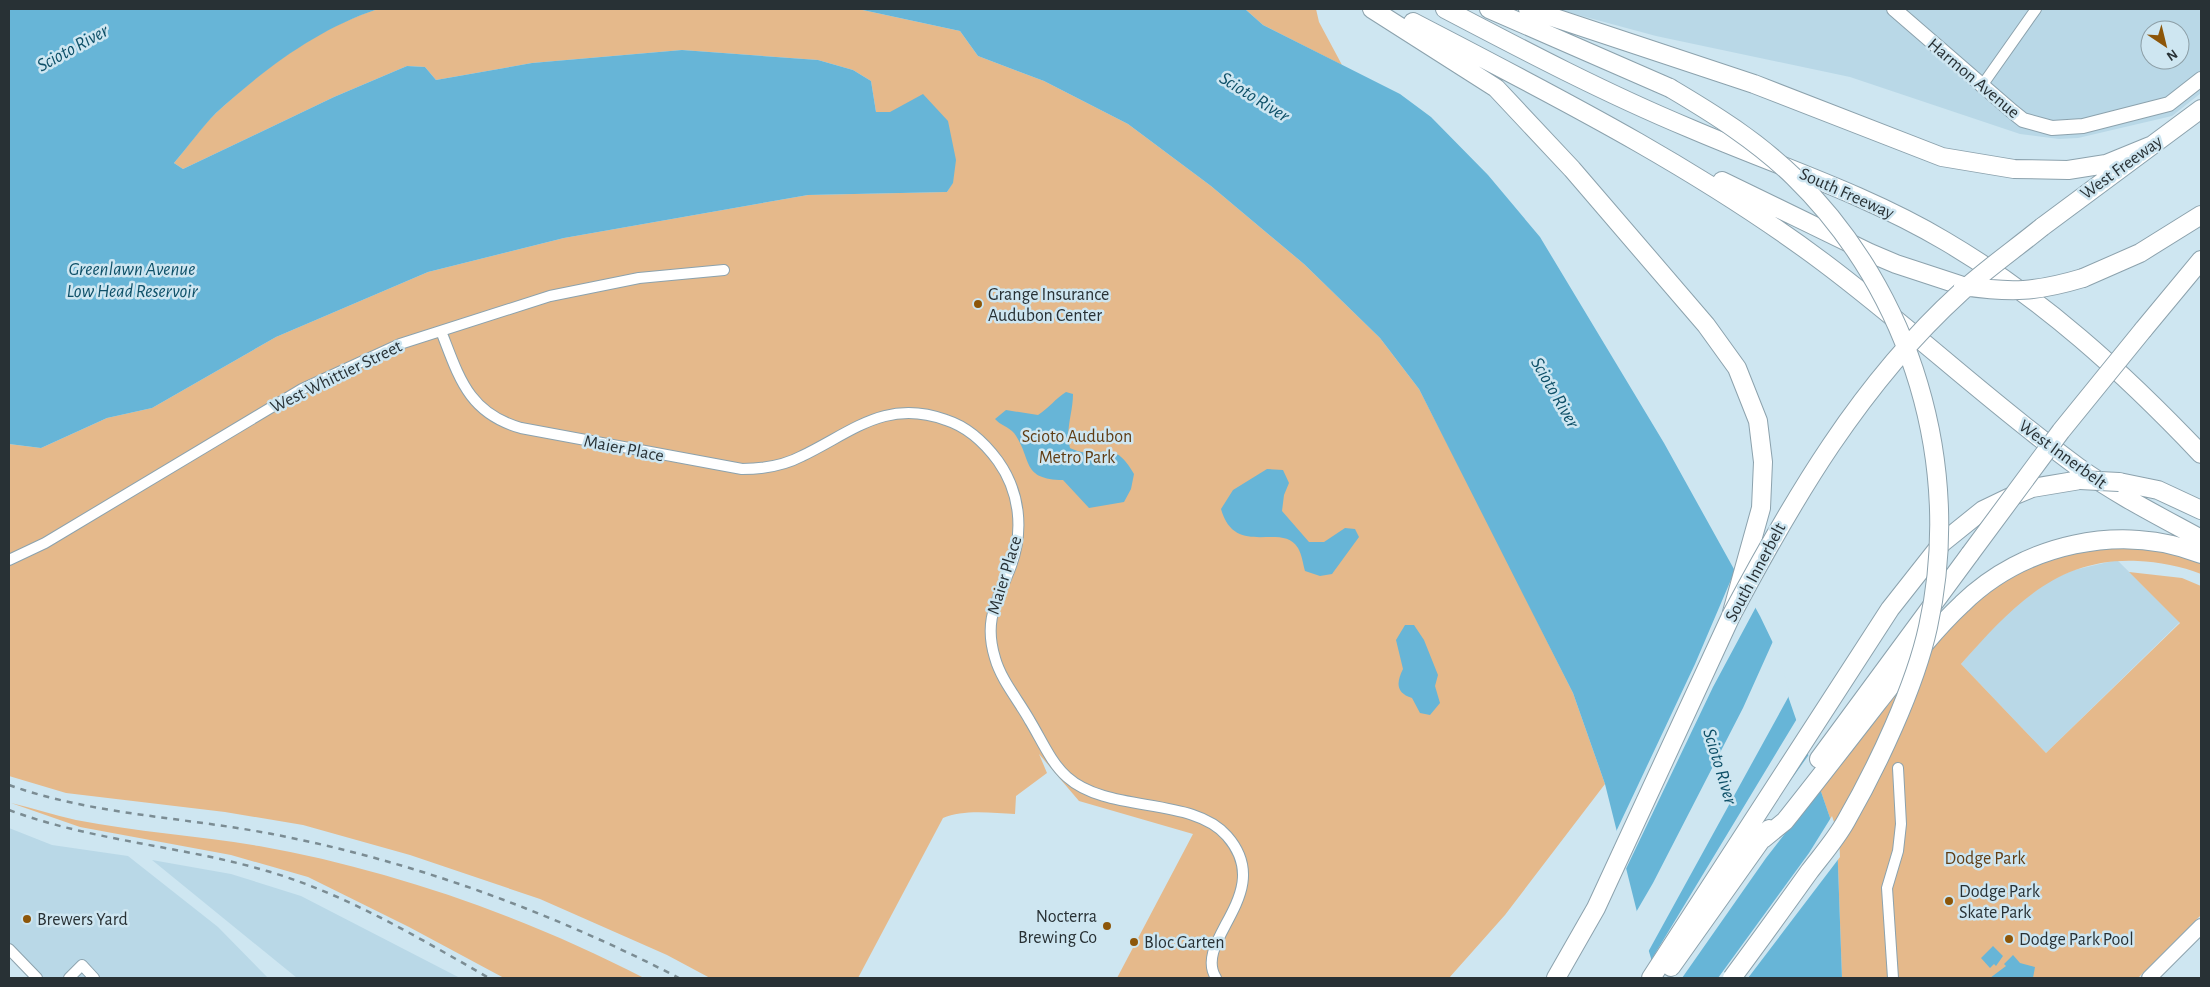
<svg xmlns="http://www.w3.org/2000/svg" width="2210" height="987" viewBox="0 0 2210 987" font-family="'Alegreya Sans',sans-serif">
<style>
.built{fill:#b9d8e7;fill-rule:evenodd}
.green{fill:#e5b98b}
.water{fill:#67b5d7}
.pier{fill:#cee6f1}
.lines{fill:none;stroke-linecap:round;stroke-linejoin:round}
.street-casing{stroke:#8ca2ad;stroke-width:12}
.secondary-casing{stroke:#8ca2ad;stroke-width:16}
.highway-casing{stroke:#8ca2ad;stroke-width:20}
.street{stroke:#fff;stroke-width:10}
.secondary{stroke:#fff;stroke-width:14}
.highway{stroke:#fff;stroke-width:18}
.rail{stroke:#7b8c93;stroke-width:2.5;stroke-dasharray:6 6;stroke-linecap:butt}
.highway-bridge-casing{stroke:#8ca2ad;stroke-width:20;stroke-linecap:butt}
.highway-bridge{stroke:#fff;stroke-width:18}
.poi-dot{fill:#8d5609;stroke:#cee6f1;stroke-width:2}
.labels{text-anchor:middle;stroke-width:5;stroke-linejoin:round;paint-order:stroke}
.street-label{font-size:18px;fill:#283135;stroke:#cee6f1}
.poi-label{font-size:18px;fill:#283135;stroke:#cee6f1;text-anchor:start}
.park-label{font-size:18px;fill:#603d14;stroke:#cee6f1}
.water-label{font-size:19px;font-style:italic;fill:#0e5068;stroke:#cee6f1}
</style>
<rect width="100%" height="100%" fill="#cee6f1"/>
<path class="built" d="M1556 9H2201V93L2172 116 2078 138 2059 139 2020 134 1850 77 1656 36ZM2150 30H2180V60H2150Z
M2117 560 2180 622 2046 753 1961 664 2001 618 2046 582 2074 570Z
M9 828 52 845 128 856 218 927 268 978H38L9 947Z
M152 860 231 874 301 896 460 978H297Z"/>
<path class="green" d="M378 9H858L960 31 978 56 1044 81 1128 124 1211 186 1304 264 1380 338 1419 389 1479 505 1573 693 1605 784 1505 915 1449 978H1117L1193 834 1079 801 1039 754 1047 773 1016 796 1015 814C993 813 963 809 943 818L858 978H710L667 955 540 899 410 855 303 825 225 812 66 793 9 776V444L41 448 107 418 152 408 276 337 428 272 564 238 808 195 947 192 953 182 890 112H876L871 81 853 70 818 60 682 50 532 63 436 80 425 67 407 66 334 97 183 169 174 163C188 147 200 128 216 113 262 70 317 28 378 9Z
M1245 9H1316L1319 22 1342 65 1263 25Z
M2126 547C2151 550 2177 553 2201 562V574C2182 566 2158 562 2138 561 2056 557 2011 608 1961 664L2046 753 2180 623 2129 572 2182 578 2201 586V915L2138 978H1842L1837 838 1820 789C1848 754 1876 720 1904 685 1916 670 1926 654 1938 640 1990 580 2046 549 2126 547Z
M11 803C32 808 54 815 76 820 137 832 199 836 259 846 389 869 527 917 644 978H504L409 927 308 877 231 855 80 827Z"/>
<path class="water" d="M9 9H378C317 29 263 70 216 113 201 128 188 147 174 163L183 169 334 97 407 66 425 67 436 80 532 63 682 50 818 60 853 70 871 81 876 112H890L923 94 948 121 956 160 953 183 947 192 808 195 564 238 428 272 276 337 152 408 107 418 41 448 9 444Z
M858 9H1245L1263 25 1400 94 1431 117 1488 175 1540 237 1664 443 1760 616 1773 643 1789 699 1837 838 1842 978H1657L1637 912 1605 784 1573 693 1419 389 1380 338 1304 264 1211 186 1128 124 1044 81 978 56 960 31Z
M1066 392 1073 394C1073 413 1065 429 1070 448 1101 463 1111 434 1134 474L1131 489 1124 502 1089 508 1063 480C1020 479 1033 459 1014 433 1009 427 1000 425 995 419L1006 410 1038 415C1049 408 1056 398 1066 392Z
M1267 469 1283 470 1289 483 1284 495 1282 511 1309 542H1324L1345 528 1355 529 1359 537 1332 574 1320 576 1305 571C1303 564 1302 555 1298 548 1282 521 1235 559 1221 509L1233 490Z
M1405 625H1414L1424 640 1438 675 1435 686 1440 703 1430 715 1420 713 1412 698C1396 693 1396 683 1403 669L1396 640Z
M1993 946 2003 956 1996 966 1994 964 1990 968 1981 958Z
M2013 955 2020 963 2035 967 2033 978H1990L2006 966 2004 964Z"/>
<path class="pier" d="M1736 568 1757 605 1713 687 1624 873 1615 834 1695 664Z
M1774 639 1790 694 1647 954 1635 914 1653 883 1743 708Z
M1798 717 1808 747 1751 836 1810 753 1822 786 1766 858 1682 978H1655L1650 962Z
M1832 816 1839 837 1840 857 1748 978H1718L1809 853Z"/>
<g class="lines">
<g class="street-casing">
<path id="street" d="M1981 87 2036 9
M441 331C459 377 468 413 521 428L742 469C763 469 783 466 802 456 852 432 886 398 946 420 968 427 984 442 998 461 1020 492 1024 530 1011 566 998 600 983 619 995 658 1001 680 1019 701 1030 721 1041 739 1051 763 1067 777 1108 814 1193 796 1227 836 1277 893 1192 940 1216 978
M9 560 45 543 302 389 400 344 550 296 639 278 724 270
M9 949 37 978
M69 978 82 965 94 978
M1893 978 1887 888 1898 851 1901 824 1898 768"/>
</g>
<g class="secondary-casing">
<path id="secondary" d="M1894 9 2013 112 2023 120 2052 128 2083 126 2169 104 2201 79
M2149 978 2201 926"/>
</g>
<g class="highway-casing">
<path id="highway" d="M1372 9 1496 88 1572 169 1706 325 1737 368 1758 421 1763 462 1761 508 1731 616 1596 908 1556 978
M1445 9C1525 51 1605 93 1689 128 1775 165 1864 193 1945 241 2042 298 2124 373 2201 454
M1489 9 1670 88
M1528 9 1754 84 1942 157 2014 169 2068 170 2106 164 2150 146
M1413 22C1553 95 1696 167 1823 262 1910 327 1990 403 2078 467 2117 495 2159 516 2201 539
M1722 181 1870 253 1896 264 1963 286
M2042 227 2201 109
M2083 278 2140 253 2201 215
M2143 330 2201 260
M2119 482 2158 490 2201 510
M1819 759 1970 554
M1763 839 1785 821C1816 782 1847 742 1878 702 1905 668 1931 633 1962 604 2023 544 2121 522 2201 554
M1671 967 1769 829
M1651 978 1890 609 1942 543 1983 510 2008 498 2032 488 2080 480"/>
</g>
<use href="#street" class="street"/>
<use href="#secondary" class="secondary"/>
<use href="#highway" class="highway"/>
<path class="rail" d="M9 785C93 815 184 817 272 834 413 861 551 912 679 978
M9 810C92 841 182 846 267 871 346 894 419 938 489 978"/>
<g class="highway-bridge-casing">
<path id="highway-bridge" d="M1670 88C1714 114 1757 141 1794 177 1912 292 1964 466 1928 627 1915 687 1877 767 1846 821 1836 839 1822 855 1809 872 1784 907 1758 943 1732 978
M1963 286C2012 293 2036 292 2083 278
M2080 480 2119 482
M1970 554 2061 431 2143 330
M1731 616C1793 499 1860 384 1960 293 1985 270 2015 249 2042 227"/>
</g>
<use href="#highway-bridge" class="highway-bridge"/>
</g>
<g class="poi-dot">
<circle cx="978" cy="304" r="5"/>
<circle cx="1949" cy="901" r="5"/>
<circle cx="27" cy="919" r="5"/>
<circle cx="1107" cy="926" r="5"/>
<circle cx="2009" cy="939" r="5"/>
<circle cx="1134" cy="942" r="5"/>
</g>
<g class="labels">
<g class="street-label">
<text transform="translate(1974 78) rotate(40)" y="6">Harmon Avenue</text>
<text transform="translate(2121 167) rotate(-36)" y="6">West Freeway</text>
<text transform="translate(1847 193) rotate(24)" y="6">South Freeway</text>
<text transform="translate(336 376) rotate(-26)" y="6">West Whittier Street</text>
<text transform="translate(624 448) rotate(11)" y="6">Maier Place</text>
<text transform="translate(2063 454) rotate(36)" y="6">West Innerbelt</text>
<text transform="translate(1755 572) rotate(-62)" y="6">South Innerbelt</text>
<text transform="translate(1004 575) rotate(-73)" y="6">Maier Place</text>
</g>
<g class="poi-label">
<text x="988" y="300">Grange Insurance<tspan x="988" dy="21">Audubon Center</tspan></text>
<text x="1959" y="897">Dodge Park<tspan x="1959" dy="21">Skate Park</tspan></text>
<text x="1097" y="922" text-anchor="end">Nocterra<tspan x="1097" dy="21">Brewing Co</tspan></text>
<text x="37" y="925">Brewers Yard</text>
<text x="2019" y="945">Dodge Park Pool</text>
<text x="1144" y="948">Bloc Garten</text>
</g>
<g class="park-label">
<text x="1077" y="442">Scioto Audubon<tspan x="1077" dy="21">Metro Park</tspan></text>
<text x="1985" y="864">Dodge Park</text>
</g>
<g class="water-label">
<text transform="translate(72 47) rotate(-29)" y="7">Scioto River</text>
<text transform="translate(1255 96) rotate(32)" y="7">Scioto River</text>
<text x="132" y="275">Greenlawn Avenue<tspan x="132" dy="22">Low Head Reservoir</tspan></text>
<text transform="translate(1556 392) rotate(60)" y="7">Scioto River</text>
<text transform="translate(1721 766) rotate(73)" y="7">Scioto River</text>
</g>
</g>
<rect width="2210" height="987" fill="none" stroke="#283135" stroke-width="20"/>
<g transform="translate(2165 45) rotate(145)"><circle r="24" fill="#cee6f1" stroke="#8c9ea6"/>
<path d="M0-4L9 19L0 12L-9 19Z" fill="#8d5609"/>
<text y="-8" font-size="14" font-weight="bold" text-anchor="middle" fill="#283135">N</text>
</g>
</svg>
